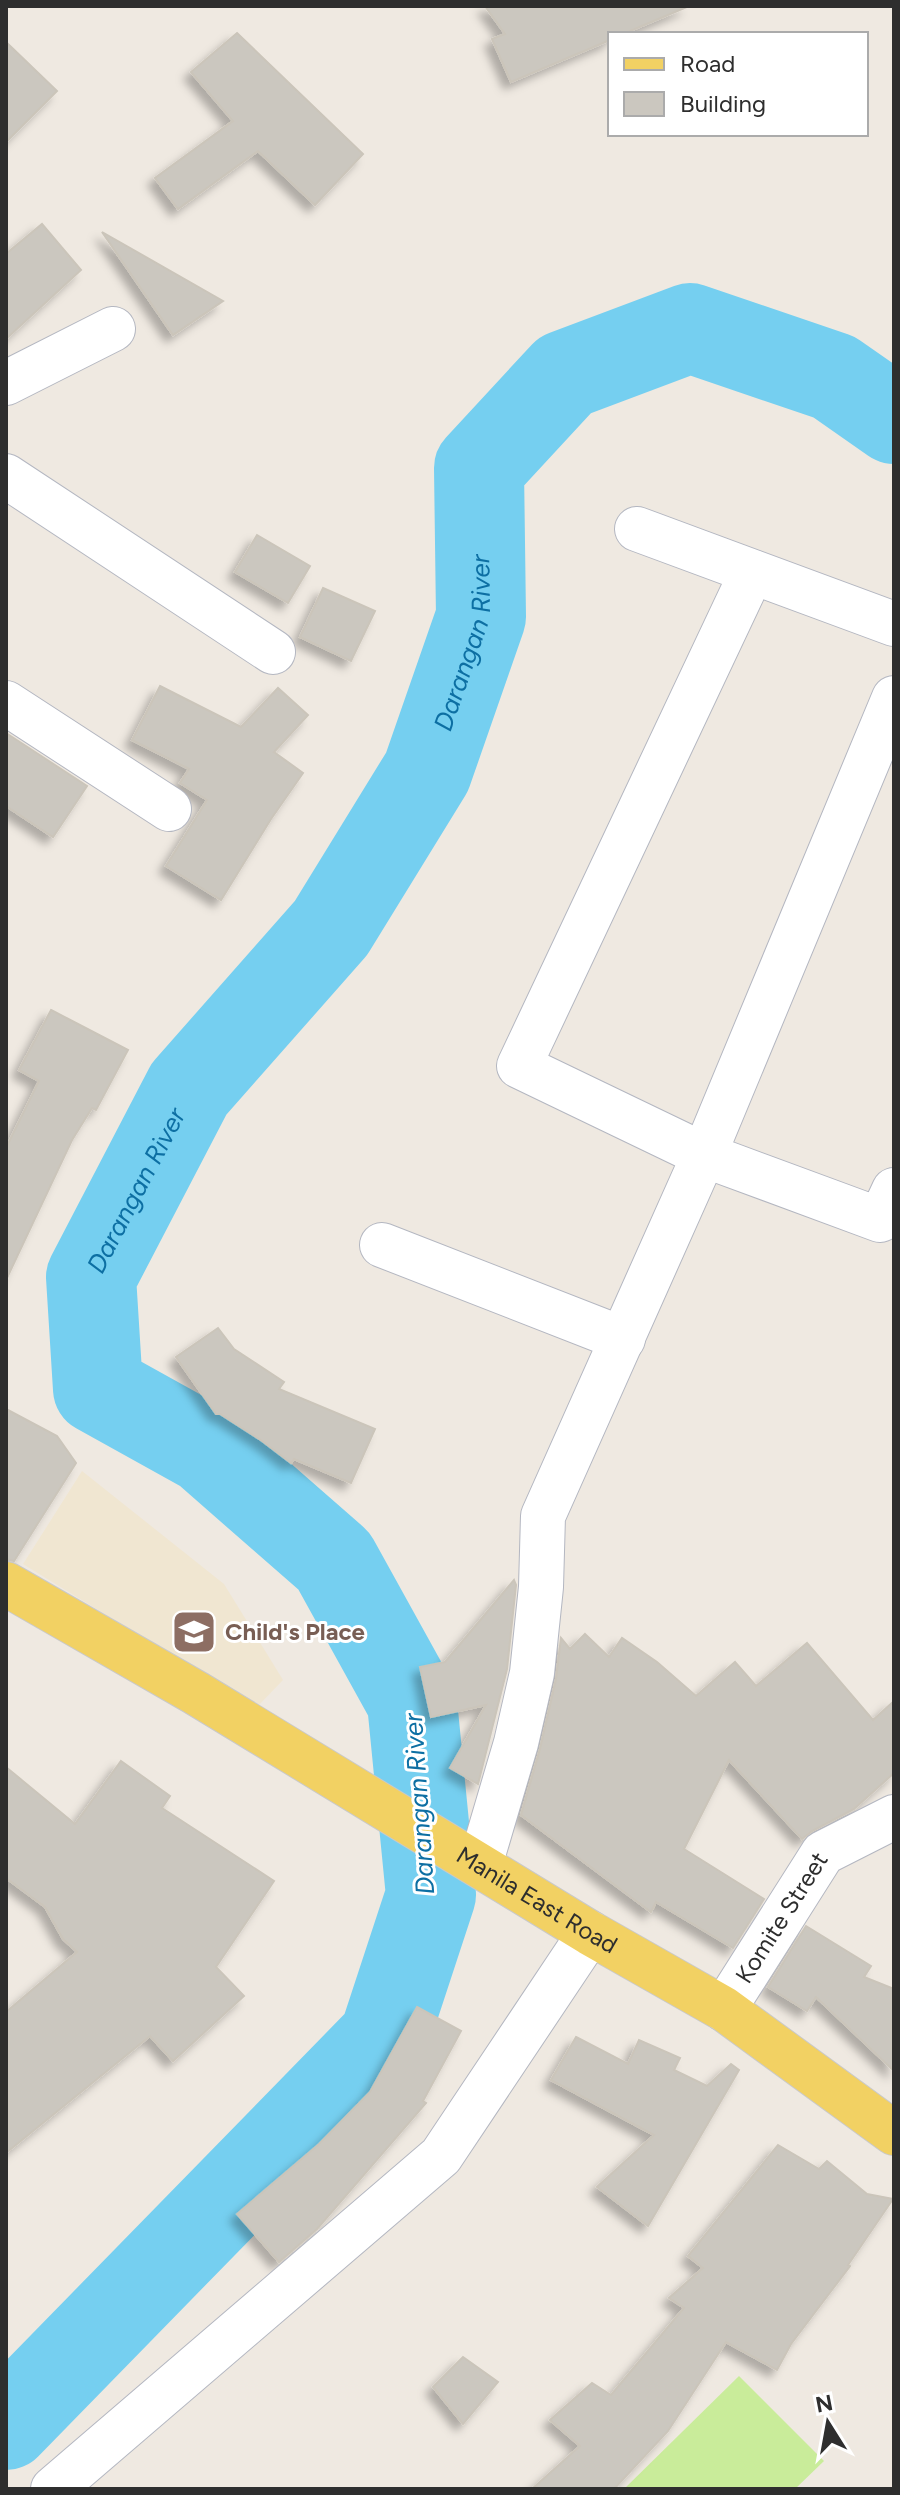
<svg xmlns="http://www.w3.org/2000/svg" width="900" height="2495" viewBox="0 0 900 2495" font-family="Figtree,sans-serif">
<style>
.education{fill:#f0e6d1}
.pitch{fill:#c9ec9a}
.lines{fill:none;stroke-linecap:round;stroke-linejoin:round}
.river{stroke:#75cff0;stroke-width:90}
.building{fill:#cbc7bf;stroke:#cbc5ba;stroke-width:2;filter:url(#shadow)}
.minor-casing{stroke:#b4b7c1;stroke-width:46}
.primary-casing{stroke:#c9c9c9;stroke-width:46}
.minor{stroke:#fff;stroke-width:44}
.primary{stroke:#f2d163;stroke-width:44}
.labels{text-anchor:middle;stroke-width:6;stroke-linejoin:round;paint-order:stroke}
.education-label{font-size:24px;font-weight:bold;fill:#785e54;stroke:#fff;text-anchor:start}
.street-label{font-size:24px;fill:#2e2e2e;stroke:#fff}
.water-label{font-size:26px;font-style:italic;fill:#0d6fa3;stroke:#fff}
</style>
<defs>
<filter id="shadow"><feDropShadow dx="-7" dy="7" stdDeviation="4" flood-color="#0004"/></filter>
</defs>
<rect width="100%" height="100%" fill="#efe9e1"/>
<path class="education" d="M82 1471 224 1584 283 1680 257 1707 23 1564Z"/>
<path class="pitch" d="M739 2376 824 2461 795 2489H624Z"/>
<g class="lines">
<path class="river" id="s1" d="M6 2425 384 2038 431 1895 412 1702 334 1561 206 1449 98 1389 91 1277 189 1089 331 928 427 772 481 617 479 468 565 375 690 328 834 377 894 419"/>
</g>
<path class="building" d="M485 6H689L623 34H610V40L511 82 492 39 505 34Z
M237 33 363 154 315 205 258 151 178 209 155 178 233 121 191 72Z
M6 42 57 91 6 142Z
M42 224 81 270 6 339 7 253Z
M102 232 223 301 173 335Z
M257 535 310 566 288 603 235 572Z
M323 588 375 611 351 661 300 637Z
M160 686 241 727 278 688 308 715 274 752 303 773 271 819 221 900 166 866 207 800 180 783 189 769 132 740Z
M6 733 87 786 53 837 6 806Z
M51 1010 128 1050 96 1110 92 1108 72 1140 6 1280V1148L39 1081 19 1070Z
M218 1328 234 1349 284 1382 279 1389 375 1429 351 1483 294 1459 291 1463 262 1441 220 1414H216L176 1357Z
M6 1409 57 1436 76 1463 14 1561 6 1559Z
M514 1580 516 1585 507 1669 478 1784 450 1768 486 1705 431 1717 420 1667 445 1662Z
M585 1634 609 1657 622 1638 657 1662 696 1696 735 1662 756 1686 807 1643 873 1720 894 1701V1773L854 1809 812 1831 802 1839 729 1760 684 1849 764 1899 733 1948 656 1902 651 1912 521 1815 540 1749 556 1679 561 1638 570 1649Z
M121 1761 170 1796 162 1808 274 1881 216 1967 244 1996 173 2061 150 2036 6 2153V2012L77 1952 63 1939 45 1907 6 1878V1767L75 1824Z
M806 1926 871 1966 864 1977 894 1989V2071L816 1997 807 2011 768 1987Z
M417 2007 461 2031 423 2101 426 2103 317 2229 279 2262 237 2214 319 2144 370 2092Z
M576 2037 628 2064 639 2040 680 2058 674 2070 707 2086 731 2064 739 2070 648 2226 597 2187 654 2135 551 2080Z
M778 2145 819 2169 827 2161 867 2194 893 2199 848 2265 850 2266 791 2344 777 2370 726 2342 668 2431 614 2489H532L580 2446 550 2420 592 2383 611 2395 684 2308 669 2298 703 2268 688 2256Z
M463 2357 498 2382 463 2424 433 2387Z"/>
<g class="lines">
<g class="minor-casing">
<g id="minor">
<path d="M6 383 113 329"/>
<path d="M6 476 273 652"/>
<path d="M637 529 894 624"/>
<path d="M752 572 519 1066 704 1155 880 1220 894 1190"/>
<path d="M6 703 169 809"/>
<path d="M382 1245 623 1339"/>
<path d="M480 1865 516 1743 532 1673 541 1587 543 1516 704 1155 894 698"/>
<path id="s2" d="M724 2009 823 1853 894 1817"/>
<path d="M53 2489 441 2156 590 1933"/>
</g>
</g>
<g class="primary-casing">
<g id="primary">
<path id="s3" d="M6 1584 196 1693 590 1933 724 2009 894 2133"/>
</g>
</g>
<use href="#minor" class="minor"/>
<use href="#primary" class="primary"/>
</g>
<defs>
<g id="school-square" transform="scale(2.3)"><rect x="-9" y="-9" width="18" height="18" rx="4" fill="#8d6e63" stroke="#fff"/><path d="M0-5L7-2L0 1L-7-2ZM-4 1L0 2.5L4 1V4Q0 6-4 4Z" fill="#fff"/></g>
</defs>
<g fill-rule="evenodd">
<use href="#school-square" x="194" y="1632"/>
</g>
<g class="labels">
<g class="education-label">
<text x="225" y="1640">Child's Place</text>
</g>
<g class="street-label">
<text dy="8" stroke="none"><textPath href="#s3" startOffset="618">Manila East Road</textPath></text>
<text dy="8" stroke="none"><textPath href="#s2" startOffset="108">Komite Street</textPath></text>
</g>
<g class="water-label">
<text dy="9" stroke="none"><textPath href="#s1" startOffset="2198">Darangan River</textPath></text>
<text dy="9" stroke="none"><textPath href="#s1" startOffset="1550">Darangan River</textPath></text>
<text transform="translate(419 1804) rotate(-94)" y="9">Darangan River</text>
</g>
</g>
<rect width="900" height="2495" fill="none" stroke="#2e2e2e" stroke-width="16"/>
<rect x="608" y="32" width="260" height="104" fill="#ffffff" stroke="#ababab" stroke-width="2"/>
<rect x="624" y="58" width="40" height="12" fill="#f2d163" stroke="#ababab" stroke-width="2"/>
<text x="680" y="72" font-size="24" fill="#2e2e2e">Road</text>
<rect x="624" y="92" width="40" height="24" fill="#cbc7bf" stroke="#ababab" stroke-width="2"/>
<text x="680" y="112" font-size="24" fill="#2e2e2e">Building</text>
<g transform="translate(828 2423) rotate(349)" stroke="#ffffff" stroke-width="6" paint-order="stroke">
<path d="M0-6L14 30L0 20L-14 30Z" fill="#2e2e2e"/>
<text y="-12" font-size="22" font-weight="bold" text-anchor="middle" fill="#2e2e2e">N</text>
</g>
</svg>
